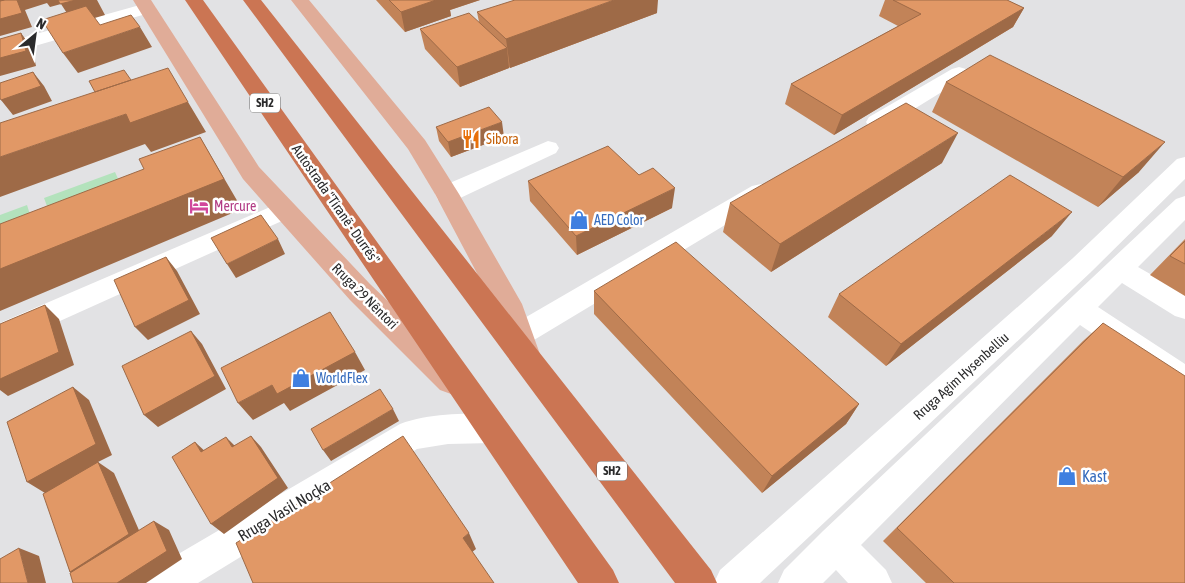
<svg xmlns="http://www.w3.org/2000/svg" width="1185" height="583" viewBox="0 0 1185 583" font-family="'Asap Condensed',sans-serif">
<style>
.green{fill:#b3e2bc}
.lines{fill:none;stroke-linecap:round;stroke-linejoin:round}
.minor{fill:#fff;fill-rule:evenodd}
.major{fill:#e0ac98;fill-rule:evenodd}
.highway{fill:#cb7553;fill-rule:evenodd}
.wall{fill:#c28358}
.shaded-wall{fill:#9e6a47}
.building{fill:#e19866;stroke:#9e6a47}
.labels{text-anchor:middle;stroke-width:5;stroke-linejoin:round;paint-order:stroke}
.shield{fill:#fff;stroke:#6b6b6b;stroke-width:1}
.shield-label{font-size:12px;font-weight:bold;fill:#2b2b2c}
.food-label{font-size:14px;fill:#c56008;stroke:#fff;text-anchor:start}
.street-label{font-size:14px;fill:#2b2b2c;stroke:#fff}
.hotel-label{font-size:14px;fill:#b23c85;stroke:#fff;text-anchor:start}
.shop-label{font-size:14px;fill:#366cbe;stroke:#fff;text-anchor:start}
.near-shop-label{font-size:16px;fill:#366cbe;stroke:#fff;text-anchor:start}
.near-street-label{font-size:16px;fill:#2b2b2c;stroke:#fff}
</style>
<rect width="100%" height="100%" fill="#e2e2e4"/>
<path class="green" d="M115 172 123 190 51 217 44 198Z
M27 205 33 224 0 237V215Z"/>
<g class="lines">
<path class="minor" d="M147 3 153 4 156 8 153 12 0 56V44Z
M959 67 966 69 969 73 966 77 885 127 877 129 869 127 866 122 869 117 952 69Z
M548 141 556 143 559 148 556 153 456 200 447 202 438 200 435 194 438 188Z
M1185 157V179L1091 272 760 583H714L720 570 1073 258 1177 159Z
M761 184 770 186 773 192 770 198 529 343 519 347 509 343 505 335 509 327 752 186Z
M1185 196V220L1138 267 1185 294V319L1175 316 1122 283 1098 307 1185 364V393L1174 389 1080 325 861 545 886 570 892 583H848L836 570 823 583H778L784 570 823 531 1176 199Z
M284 201 293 204 296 210 293 216 0 348V323Z
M493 413 504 418 509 428 504 438 493 443 448 444 417 449 198 583H145L151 570 400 424C429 413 462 414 493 413Z"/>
<path class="major" d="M133 0H151L259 167 370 284 462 372 466 381 462 390 451 394 440 390 350 300 243 179Z
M291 0H309L425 140 459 194 522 304 541 357 536 366 526 370 516 366 498 313 435 194 408 149Z"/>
<path class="highway" d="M185 0H203L613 570 619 583H578Z
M243 0H261L711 570 717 583H675Z"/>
</g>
<path class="wall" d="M376 0H480L450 10 451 16 405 32Z
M885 0H1007L1024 8 1013 27 834 135 785 104 791 84 898 26 879 16Z
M477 12 657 13 510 68 509 67V68L460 87 425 49 420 29 479 22Z
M946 82 1139 172 1098 207 932 112Z
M436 127 504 137 451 157 439 141Z
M942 163 771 272 723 232 730 203Z
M639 175 672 208 577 255 530 201 528 181Z
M1052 236 886 366 828 317 839 294Z
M1185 239V296L1150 275Z
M594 291 859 404 846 424 762 493 594 314Z
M1103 323 1185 583H926L883 541 1083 341Z"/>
<path class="shaded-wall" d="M0 0H97L105 15 74 24 61 4 50 7 47 3 25 10 32 27 0 36Z
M436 0H480L450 10 451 16 405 32 401 12Z
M614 0H658L657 13 510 68 506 39Z
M1024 8 1013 27 834 135 842 115Z
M140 27 152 47 78 73 63 53Z
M21 33 32 48 36 66 0 76V58Z
M507 48 509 68 460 87 457 67Z
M33 72 44 86 52 101 13 115 1 100Z
M188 102 206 132 151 152 145 144 0 197V157L126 114Z
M502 122 504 137 451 157 448 142Z
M958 133 942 163 771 272 780 244Z
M200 137 242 209 0 311V269Z
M1165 142 1139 172 1098 207 1123 177Z
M675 188 672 208 577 255 576 236Z
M1072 212 1052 236 886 366 901 344Z
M278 239 285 254 236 278 227 264Z
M166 257 177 271 200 314 148 340 135 327Z
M45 305 59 319 74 365 8 396 0 390V379Z
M191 331 202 344 226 389 158 427 144 415Z
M355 352 365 370 290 411 284 403 253 420 238 403 272 385Z
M73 387 89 400 112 455 98 462 114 473 145 544 88 580 70 572 45 493 27 482Z
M859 404 846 424 762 493 772 476Z
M393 409 399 421 331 461 323 450Z
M251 436 261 447 288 488 224 534 211 524Z
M226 437 237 448 232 447Z
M195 442 208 454 201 452Z
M154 521 169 530 182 559 146 583H117Z
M469 533 476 549 471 553 463 538Z
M19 548 39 556 46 583H28Z"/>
<path class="building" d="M5 0H17L22 13 0 19V1Z
M58 0H76L60 4Z
M389 0H436L401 12Z
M515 0H614L506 39 477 12Z
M893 0H1007L1024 8 842 115 791 84 921 14Z
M86 6 100 25 131 15 140 27 63 53 42 20Z
M469 13 507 48 457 67 420 29Z
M21 33 26 51 0 58V39Z
M990 55 1165 142 1123 177 946 82Z
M168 68 188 102 130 123 126 114 0 157V123Z
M124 70 131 80 95 92 89 81Z
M33 72 41 86 1 100 0 98V83Z
M906 103 958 133 780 244 730 203Z
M489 107 502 122 448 142 436 127Z
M200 137 224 179 0 269V224L144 169 139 159Z
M608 146 639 175 653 168 675 188 576 236 528 181Z
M1010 175 1072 212 901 344 839 294Z
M261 215 278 239 227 264 211 238Z
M1185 241V264L1170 256Z
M676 242 859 404 772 476 594 291Z
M166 257 189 300 135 327 114 280Z
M45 305 59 352 0 379V324Z
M330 312 355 352 277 394 272 385 238 403 221 368Z
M1103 323 1185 376V583H954L897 528Z
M191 331 215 376 144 415 122 366Z
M73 387 96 444 27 482 7 422Z
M380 389 393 409 323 450 311 429Z
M251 436 278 478 211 524 172 457 195 442 201 452 226 437 232 447Z
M403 436 469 533 463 538 494 583H253L236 543Z
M98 462 129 534 70 572 43 494Z
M154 521 167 551 117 583H73L70 573Z
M19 548 28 583H0V559Z"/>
<defs>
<g id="restaurant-bare" transform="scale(1.5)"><path d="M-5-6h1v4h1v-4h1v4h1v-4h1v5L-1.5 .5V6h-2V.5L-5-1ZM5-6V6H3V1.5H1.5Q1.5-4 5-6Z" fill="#e8710a" stroke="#fff" stroke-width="2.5" paint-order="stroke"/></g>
<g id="hotel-bare" transform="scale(1.5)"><path d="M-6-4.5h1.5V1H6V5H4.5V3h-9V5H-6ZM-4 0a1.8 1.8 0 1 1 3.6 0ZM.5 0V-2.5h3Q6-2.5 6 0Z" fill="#d1479c" stroke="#fff" stroke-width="2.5" paint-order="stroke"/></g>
<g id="shop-bare" transform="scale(1.5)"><path d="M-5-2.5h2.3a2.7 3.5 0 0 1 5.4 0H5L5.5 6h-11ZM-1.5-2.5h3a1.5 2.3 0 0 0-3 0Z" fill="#3f7fe0" stroke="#fff" stroke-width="2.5" paint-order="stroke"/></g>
</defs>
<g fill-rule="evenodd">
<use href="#restaurant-bare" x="471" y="139"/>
<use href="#hotel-bare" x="199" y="206"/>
<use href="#shop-bare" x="579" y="220"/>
<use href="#shop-bare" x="301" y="378"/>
<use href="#shop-bare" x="1067" y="476"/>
</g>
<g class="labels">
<g class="shield">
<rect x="250" y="93.5" width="30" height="19" rx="4"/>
<rect x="597" y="461.5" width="30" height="19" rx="4"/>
</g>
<g class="shield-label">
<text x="265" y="107">SH2</text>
<text x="612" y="475">SH2</text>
</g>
<g class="food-label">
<text x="486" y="144">Sibora</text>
</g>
<g class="street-label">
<text transform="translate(336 204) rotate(55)" y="5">Autostrada "Tiranë - Durrës"</text>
<text transform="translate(365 296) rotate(45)" y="5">Rruga 29 Nëntori</text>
<text transform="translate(961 376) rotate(-42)" y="5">Rruga Agim Hysenbelliu</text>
</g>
<g class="hotel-label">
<text x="214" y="211">Mercure</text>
</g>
<g class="shop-label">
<text x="594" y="225">AED Color</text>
<text x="316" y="383">WorldFlex</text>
</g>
<g class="near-shop-label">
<text x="1082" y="482">Kast</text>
</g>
<g class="near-street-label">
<text transform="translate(284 510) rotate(-31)" y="6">Rruga Vasil Noçka</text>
</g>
</g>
<g transform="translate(35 35) rotate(29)" stroke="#ffffff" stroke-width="4" paint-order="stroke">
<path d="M0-4L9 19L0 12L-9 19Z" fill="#2b2b2c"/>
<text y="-8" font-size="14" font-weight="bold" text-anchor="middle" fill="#2b2b2c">N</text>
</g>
</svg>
